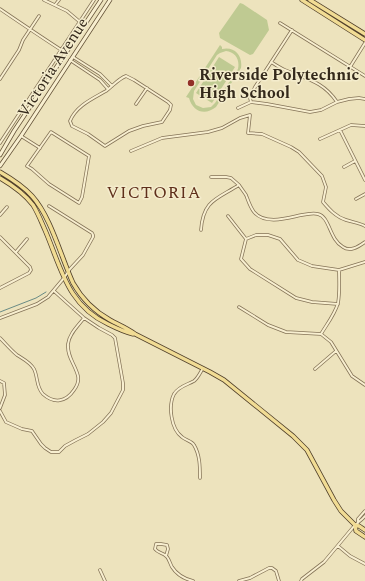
<svg xmlns="http://www.w3.org/2000/svg" width="365" height="581" viewBox="0 0 365 581" font-family="Spectral,serif">
<style>
.green{fill:#bfca92;fill-rule:evenodd}
.lines{fill:none;stroke-linecap:round;stroke-linejoin:round}
.stream{stroke:#698b85;stroke-width:1}
.minor-casing{stroke:#847357;stroke-width:3.5}
.secondary-casing{stroke:#66543a;stroke-width:4.5}
.primary-casing{stroke:#51402b;stroke-width:5}
.minor{stroke:#f8efd0;stroke-width:2}
.secondary{stroke:#f8efd0;stroke-width:3}
.primary{stroke:#f1dc94;stroke-width:3.5}
.poi-dot{fill:#923028;stroke:#f4eccc;stroke-width:1.5}
.labels{text-anchor:middle;stroke-width:3;stroke-linejoin:round;paint-order:stroke}
.street-label{font-size:16px;fill:#34291b;stroke:#f4eccc}
.poi-label{font-size:16px;font-weight:bold;fill:#34291b;stroke:#f4eccc;text-anchor:start}
.neighbourhood-label{font-size:17px;letter-spacing:1px;fill:#5f2f1b;stroke:#f4eccc}
</style>
<rect width="100%" height="100%" fill="#ede3bd"/>
<path class="green" d="M240 3 243 4 267 20 269 30 253 54 250 55 220 38 219 33Z
M220 45 222 47V49C234 46 243 55 241 68L216 107C205 116 193 112 189 98L186 97ZM226 51C235 52 240 59 238 69L215 103 211 107 203 108 196 105 193 99 194 91 217 55 220 53Z
M219 57 235 67 212 103 196 93Z"/>
<g class="lines">
<path class="stream" d="M0 312 36 298 46 292"/>
<g class="minor-casing">
<path id="minor" d="M44 0 67 11 80 22
M55 5 59 0
M0 9C22 24 44 39 66 53
M280 23 365 76
M73 57 100 74 112 86
M70 60 100 80 108 89
M271 62C276 65 280 68 285 70 306 79 323 81 337 102
M350 67 365 43
M126 76 134 80 168 102 171 105 170 110 162 122 143 126 129 131 105 146 88 134 72 126 70 121C76 106 92 99 106 91 113 86 118 79 126 76Z
M0 79 19 50 23 40 39 16
M251 102 250 98 255 87 292 30
M136 104 147 88
M238 108 251 102 267 104 310 112 321 110 337 102 349 99 359 98 365 99
M340 130 365 180
M51 132 89 156 82 197 79 203 49 184 32 169 27 166Z
M21 136 40 148
M320 139 351 125 365 126
M0 143 94 0
M131 151 162 138 208 132 222 128 240 118 250 115 248 133 262 134 291 147 299 152 322 176 326 187 323 202C329 209 336 217 346 220 352 222 359 223 365 226
M344 167 355 161
M211 177H226L231 178 239 185
M356 199 365 194
M0 215 7 207
M228 216 246 239 256 235H268L280 239 298 260 312 266 339 270 365 262
M201 230C203 200 217 199 239 185 241 188 244 192 246 195 248 200 250 207 254 212 264 224 284 219 297 216 303 215 312 212 318 214 330 217 329 239 343 247 350 252 358 247 365 242
M0 237 30 267 31 270 29 273 0 288
M246 239 241 259 250 269 296 298 312 302 338 304
M16 252 27 239
M239 307 268 325 286 332 321 334 331 342 352 376 365 385
M0 318 37 304 48 297 64 278 70 269 83 255 93 237V235L92 233 49 206
M321 334C327 324 335 314 338 303 340 292 339 281 339 270
M0 338C6 344 11 350 17 355 23 359 30 362 34 369 38 377 36 387 43 394 54 404 66 402 74 390 77 386 79 381 78 376 75 364 67 357 68 344 69 334 78 326 84 318
M315 369 336 351
M0 381 4 383 5 395 0 408
M0 411 6 422 22 429 32 431 41 444 45 448 51 452H59L65 446 76 440 88 434 103 422 111 413 123 390V383L115 338 112 335 99 328 84 318 54 291
M200 478C200 467 200 455 194 445 192 441 185 440 182 437 171 429 168 406 174 394 179 386 187 385 194 381 198 378 200 373 203 368
M358 523V519L365 511
M338 546 350 556 365 564
M166 556 168 549 167 545 161 544H156L155 549C158 553 163 553 166 556 169 558 170 564 172 567 177 575 185 579 193 581
M100 570 105 581
M239 581 250 578 269 568H272L276 571 279 581
M301 581 302 579 324 562 355 525C358 522 362 520 365 516"/>
</g>
<g class="secondary-casing">
<path id="secondary" d="M0 155 14 131 101 0
M0 166 21 136 110 0"/>
</g>
<g class="primary-casing">
<path id="primary" d="M302 0 365 40
M310 0 365 34
M0 172C12 179 23 186 32 196 51 217 61 257 73 283 82 299 94 311 110 320 119 325 127 328 135 334L210 372 224 380 293 436 307 450 334 500 341 511 355 525 359 526 365 530
M0 178C12 185 24 193 33 205 38 213 41 221 45 230 61 267 67 305 108 324 116 328 124 332 133 334
M355 525 356 531 365 537"/>
</g>
<use href="#minor" class="minor"/>
<use href="#secondary" class="secondary"/>
<use href="#primary" class="primary"/>
</g>
<circle class="poi-dot" cx="191" cy="83" r="4"/>
<g class="labels">
<g class="street-label">
<text transform="translate(52 67) rotate(-57)" y="6">Victoria Avenue</text>
</g>
<g class="poi-label">
<text x="199" y="80">Riverside Polytechnic<tspan x="199" dy="18">High School</tspan></text>
</g>
<g class="neighbourhood-label">
<text x="154" y="198">VICTORIA</text>
</g>
</g>
</svg>
